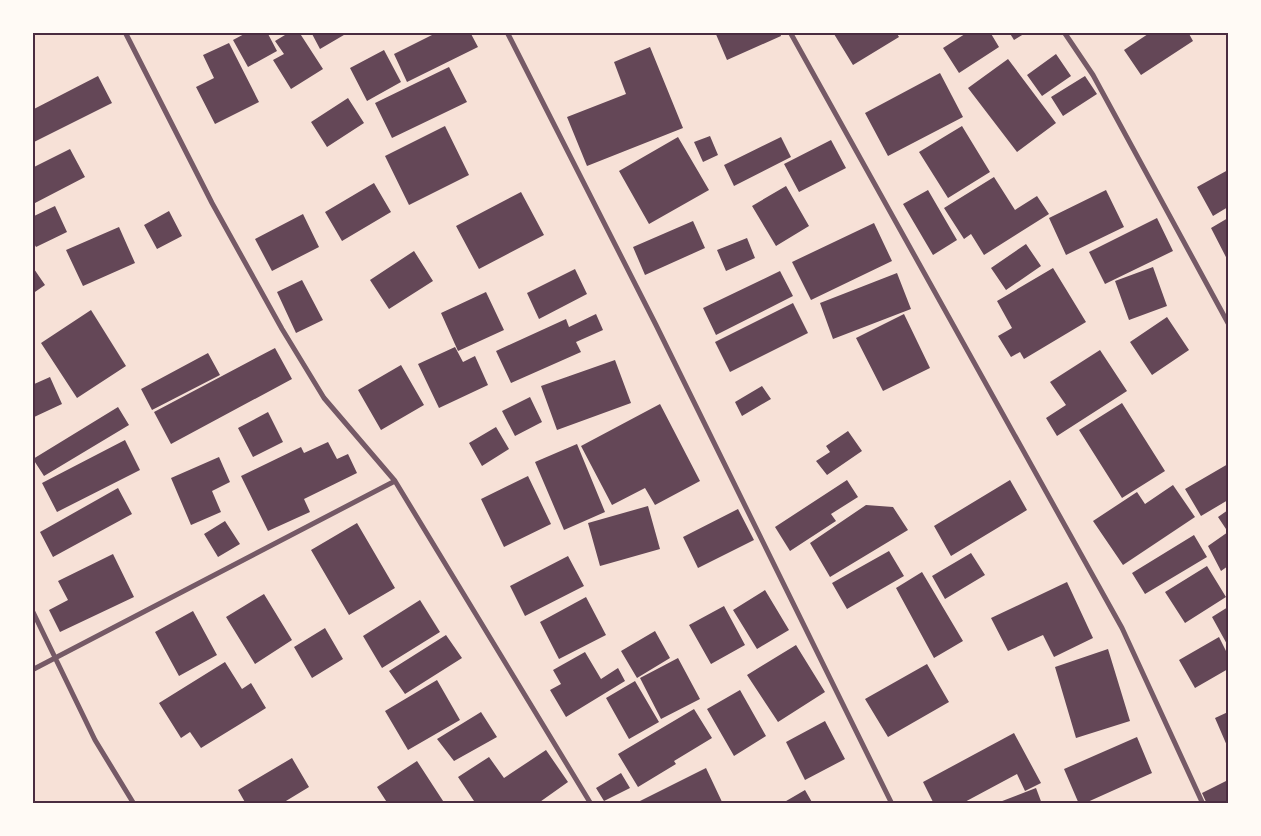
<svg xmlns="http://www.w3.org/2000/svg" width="1261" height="836" viewBox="0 0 1261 836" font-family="Raleway,sans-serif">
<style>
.building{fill:#644757}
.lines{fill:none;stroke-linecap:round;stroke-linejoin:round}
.minor{stroke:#755966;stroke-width:5}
.neatline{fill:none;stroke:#4a2c40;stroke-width:2}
</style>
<rect width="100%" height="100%" fill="#f7e1d7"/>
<path class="building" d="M248 32H267L277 51 248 67 233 40Z
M290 32H299L323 69 291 89 273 60 284 54 275 41Z
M311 32H349L320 49Z
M438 32H470L478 47 407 82 394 54Z
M715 32H780L781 36 727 60Z
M836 32H896L899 37 853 65 834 34Z
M968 32H990L999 47 959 73 943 48Z
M1009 32H1027L1014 40Z
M1151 32H1188L1193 41 1141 75 1124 50Z
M229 43 259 102 215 124 196 87 214 78 203 55Z
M650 47 683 128 587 166 567 117 626 94 614 62Z
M384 50 401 82 367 101 350 68Z
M1056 54 1071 76 1042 96 1027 75Z
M1008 59 1056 123 1017 152 968 88Z
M449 67 467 102 392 138 375 103Z
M940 73 963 117 888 156 865 113Z
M98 76 112 103 32 143V110Z
M1085 76 1097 94 1063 116 1051 97Z
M348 98 364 123 327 147 311 122Z
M445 126 469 175 409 205 385 156Z
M962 126 990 172 948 198 919 152Z
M710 136 718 155 703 162 694 142Z
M678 137 709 190 649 224 619 171Z
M781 137 791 157 734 186 724 165Z
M831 140 846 168 799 192 784 164Z
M70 149 85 177 35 203 32 199V168Z
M1228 170V207L1213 216 1197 187Z
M994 177 1015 210 1037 196 1049 214 984 255 971 234 964 239 944 208Z
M374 183 391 212 342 241 325 212Z
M786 186 809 226 776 246 752 206Z
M928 190 957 240 933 255 903 204Z
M1106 190 1124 227 1066 255 1049 218Z
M521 192 544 235 479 269 456 226Z
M55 206 67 232 36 247 32 240V217Z
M169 211 182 236 157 249 144 225Z
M303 214 319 247 272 271 255 239Z
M1157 218 1173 251 1105 284 1089 252Z
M1228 218V261L1211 228Z
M693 221 705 248 645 275 633 247Z
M874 223 892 261 811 300 792 262Z
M119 227 135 263 83 286 66 250Z
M747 238 755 258 726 271 717 250Z
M1026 244 1041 266 1006 290 991 268Z
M414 251 433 281 389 309 370 280Z
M32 266 45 285 32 294Z
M1153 267 1167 306 1129 320 1115 281Z
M1053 268 1086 322 1024 359 1020 352 1011 357 998 336 1012 328 997 301Z
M575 269 587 294 539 319 527 293Z
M780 271 793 296 716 335 703 308Z
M897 273 911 309 833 339 820 303Z
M302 280 323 320 296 333 277 292Z
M486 292 504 330 458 351 441 313Z
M793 303 808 333 730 372 715 342Z
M91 310 126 366 77 398 41 343Z
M596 314 603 330 576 342 581 352 511 383 496 351 566 319 569 327Z
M904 314 930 368 883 391 856 338Z
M1167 317 1189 350 1152 375 1130 342Z
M455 347 463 362 475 356 488 385 439 408 418 364Z
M275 348 292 379 171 444 154 412Z
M1100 350 1127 391 1057 436 1046 418 1066 405 1050 382Z
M208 353 220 375 152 410 141 389Z
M615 360 631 403 557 430 541 386Z
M401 365 424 405 381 430 358 390Z
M50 377 62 404 32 418V385Z
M762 386 771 399 742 416 735 402Z
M530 397 542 422 515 436 502 411Z
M1122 403 1165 471 1122 498 1079 430Z
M660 404 700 481 655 505 645 488 612 505 581 446Z
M118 407 129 425 44 476 33 459Z
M268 412 283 442 253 457 238 428Z
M496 427 509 449 482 466 469 443Z
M848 431 862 451 827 475 816 461 830 452 826 446Z
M125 440 140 470 57 512 42 483Z
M328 442 337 459 348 454 357 473 304 499 310 512 268 531 241 476 301 447 304 453Z
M577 444 605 512 564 530 535 462Z
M219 457 230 482 212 491 221 512 191 525 171 478Z
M1228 464V500L1201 516 1185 489Z
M528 476 551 524 504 547 481 499Z
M847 480 858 497 831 514 836 521 790 551 775 527Z
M1010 480 1027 510 951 556 934 526Z
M1173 485 1195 517 1123 565 1093 521 1137 492 1145 504Z
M118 488 132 514 53 557 40 532Z
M866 505 893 507 908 530 830 577 810 543Z
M648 506 660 549 600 566 588 523Z
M738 509 754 540 698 568 683 537Z
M1228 510V566L1221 571 1208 546 1228 532 1218 517Z
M225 521 240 544 218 557 204 534Z
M357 523 395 588 349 615 311 550Z
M1194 535 1207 557 1145 594 1132 573Z
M889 551 904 576 847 609 832 583Z
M971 553 985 575 945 599 932 576Z
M113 554 134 597 60 632 49 610 68 600 58 581Z
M568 556 584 586 525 616 510 586Z
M1207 566 1226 597 1185 623 1165 592Z
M922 572 963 641 934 658 896 588Z
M1067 582 1093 638 1054 657 1043 635 1008 651 991 618Z
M765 590 789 630 757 649 733 610Z
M264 594 292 640 255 664 226 617Z
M586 597 606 635 559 659 540 622Z
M420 600 440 632 382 668 363 636Z
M724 606 745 645 711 664 689 625Z
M1228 607V646L1212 617Z
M193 611 217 655 179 676 155 632Z
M325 628 343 659 312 678 294 647Z
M655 631 670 658 637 678 621 651Z
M446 635 462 658 405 694 389 671Z
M1219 637 1228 655V669L1195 688 1179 660Z
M796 645 825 692 778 722 747 675Z
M1108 649 1130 721 1076 738 1055 667Z
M585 652 601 679 618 668 625 681 566 717 550 690 561 684 553 670Z
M678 658 700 699 661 719 640 678Z
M225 662 242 689 251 683 266 708 201 748 190 732 181 738 159 703Z
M927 664 949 702 888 737 865 699Z
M437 680 460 720 408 750 385 711Z
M635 681 659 722 629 739 606 698Z
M740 690 766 736 734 756 707 709Z
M694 709 712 738 674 761 676 764 638 787 618 754Z
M481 712 497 737 454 761 437 739Z
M1228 712V748L1215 718Z
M825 721 845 759 805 780 786 742Z
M1014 733 1041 783 1025 791 1017 774 961 804H934L923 782Z
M1137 737 1152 773 1083 804H1079L1064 769Z
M546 750 568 782 537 804H476L458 777 489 757 504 778Z
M292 758 309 787 281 804H246L238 790Z
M417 761 445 804H388L377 787Z
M706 768 723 804H634Z
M621 773 630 788 604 801 596 788Z
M1228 780V804H1207L1202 793Z
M1036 788 1042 804H997V803Z
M805 790 813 804H781Z"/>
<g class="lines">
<path class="minor" d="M125 32 212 203 282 329 324 398 395 481 591 804
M507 32 656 325 892 804
M790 32 1122 628 1203 804
M1064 32 1093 75 1228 323
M32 610 95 740 134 804
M32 670 395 481"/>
</g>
<rect width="1261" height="836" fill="none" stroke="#fffaf5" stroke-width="68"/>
<rect x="34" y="34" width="1193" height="768" class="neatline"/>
</svg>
